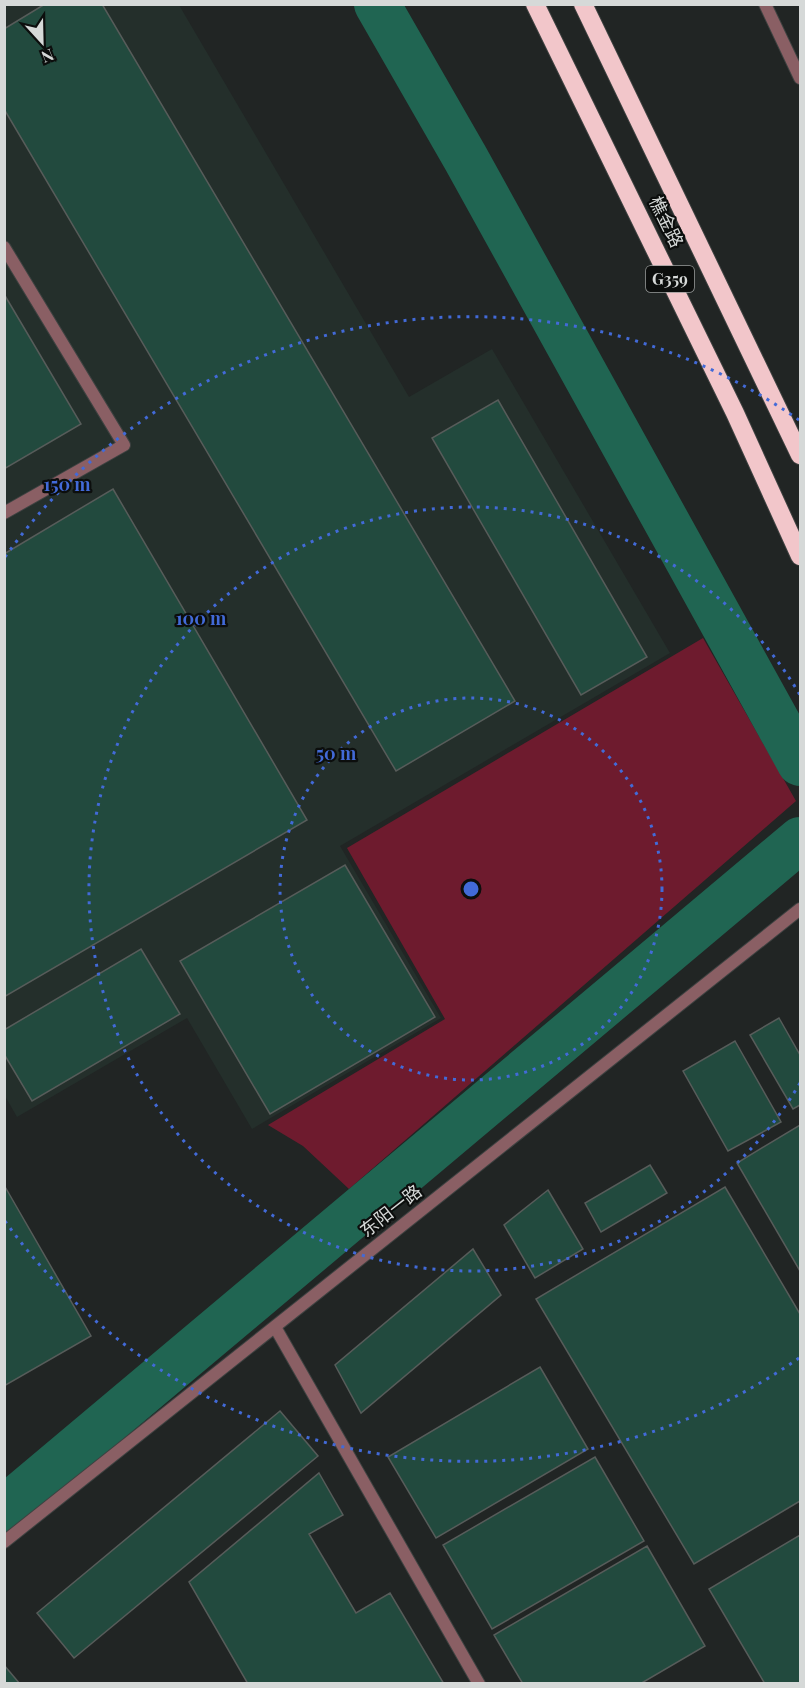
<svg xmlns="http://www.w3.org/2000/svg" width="805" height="1688" viewBox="0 0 805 1688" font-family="'Playfair Display','Noto Sans SC',serif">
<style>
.built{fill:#242f2b}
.green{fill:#6e1b2e}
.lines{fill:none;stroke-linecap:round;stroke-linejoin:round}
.river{stroke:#206552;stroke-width:46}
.building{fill:#224a3e;stroke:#575c5a;stroke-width:1.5}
.lane-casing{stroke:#3e4241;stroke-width:14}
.street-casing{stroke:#3e4241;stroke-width:14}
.highway-casing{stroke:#3e4241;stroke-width:20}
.lane{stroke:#8a5f64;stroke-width:12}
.street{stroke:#8a5f64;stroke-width:12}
.highway{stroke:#f2c6ca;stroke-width:18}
.ring{fill:none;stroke:#426ad8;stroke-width:3;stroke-dasharray:3 6}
.labels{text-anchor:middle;stroke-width:4.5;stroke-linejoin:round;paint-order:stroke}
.shield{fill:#0c0e0d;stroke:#999c9b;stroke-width:1.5}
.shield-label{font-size:16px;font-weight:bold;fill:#d6d9d8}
.street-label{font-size:18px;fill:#d6d9d8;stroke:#0c0e0d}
.centre{fill:#426ad8;stroke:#0c0e0d;stroke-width:3}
.ring-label{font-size:18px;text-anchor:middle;font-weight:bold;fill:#426ad8;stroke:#0c0e0d;stroke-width:4.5;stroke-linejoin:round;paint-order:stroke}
</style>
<rect width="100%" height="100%" fill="#212524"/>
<path class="built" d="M4 5H179L409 397 492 349 670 653 340 846 441 1018 252 1129 187 1018 17 1117 5 1096Z"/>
<path class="green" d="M703 638 796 801 349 1189 303 1146 268 1125 445 1019 347 848Z"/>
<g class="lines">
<path class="river" d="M377 4 466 159 800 763
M4 1509 800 840"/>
</g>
<path class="building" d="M45 4H102L515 701 396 771 4 109V29Z
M4 294 81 424 4 469Z
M498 400 647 657 581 695 432 438Z
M113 489 307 820 4 997V554Z
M345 865 435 1017 270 1114 180 961Z
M141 949 180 1014 32 1101 4 1054V1030Z
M779 1018 800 1055V1105L793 1109 750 1035Z
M735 1041 781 1122 728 1151 683 1071Z
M800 1125V1271L737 1163Z
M650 1165 667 1193 601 1232 585 1203Z
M4 1185 91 1336 4 1386Z
M725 1187 800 1314V1501L694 1564 536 1299Z
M548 1190 583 1249 535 1278 504 1225Z
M473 1249 501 1295 361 1413 335 1365Z
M540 1367 588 1449 436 1538 388 1457Z
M280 1411 318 1456 74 1658 37 1613Z
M595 1457 644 1541 492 1629 443 1545Z
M319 1473 343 1515 309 1534 356 1613 390 1593 444 1684H248L189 1582Z
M800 1535V1684H765L709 1589Z
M647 1546 705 1646 640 1684H523L494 1635Z
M4 1665 20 1684H4Z"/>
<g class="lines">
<g class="lane-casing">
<path id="lane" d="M4 247 124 445 4 513"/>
</g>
<g class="street-casing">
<path id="street" d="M765 4 800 78
M275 1327 479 1684
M4 1542 800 909"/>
</g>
<g class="highway-casing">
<path id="highway" d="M535 4 735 413 800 556
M583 4 800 455"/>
</g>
<use href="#lane" class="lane"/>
<use href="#street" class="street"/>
<use href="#highway" class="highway"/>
</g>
<g class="ring">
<circle cx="471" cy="889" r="191"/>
<path d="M800 1083A382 382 0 1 1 800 695"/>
<path d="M799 1358A572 572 0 0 1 5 1221M5 557A572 572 0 0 1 799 420"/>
</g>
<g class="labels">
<rect class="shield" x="646" y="266" width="48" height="26" rx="4.5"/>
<g class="shield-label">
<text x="670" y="285">G359</text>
</g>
<g class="street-label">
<text transform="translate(666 222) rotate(64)" y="6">樵金路</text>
<text transform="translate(391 1211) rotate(-38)" y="6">东阳一路</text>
</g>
</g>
<circle cx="471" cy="889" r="9" class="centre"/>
<g class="ring-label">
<text x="67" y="491">150 m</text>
<text x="201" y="625">100 m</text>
<text x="336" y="760">50 m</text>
</g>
<rect width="805" height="1688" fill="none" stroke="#d6d9d8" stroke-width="12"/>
<g transform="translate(42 42) rotate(158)" stroke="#0c0e0d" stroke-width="4.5" paint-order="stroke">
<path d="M0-4.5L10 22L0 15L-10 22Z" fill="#d6d9d8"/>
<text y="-9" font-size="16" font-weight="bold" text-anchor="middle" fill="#d6d9d8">N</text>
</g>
</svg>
